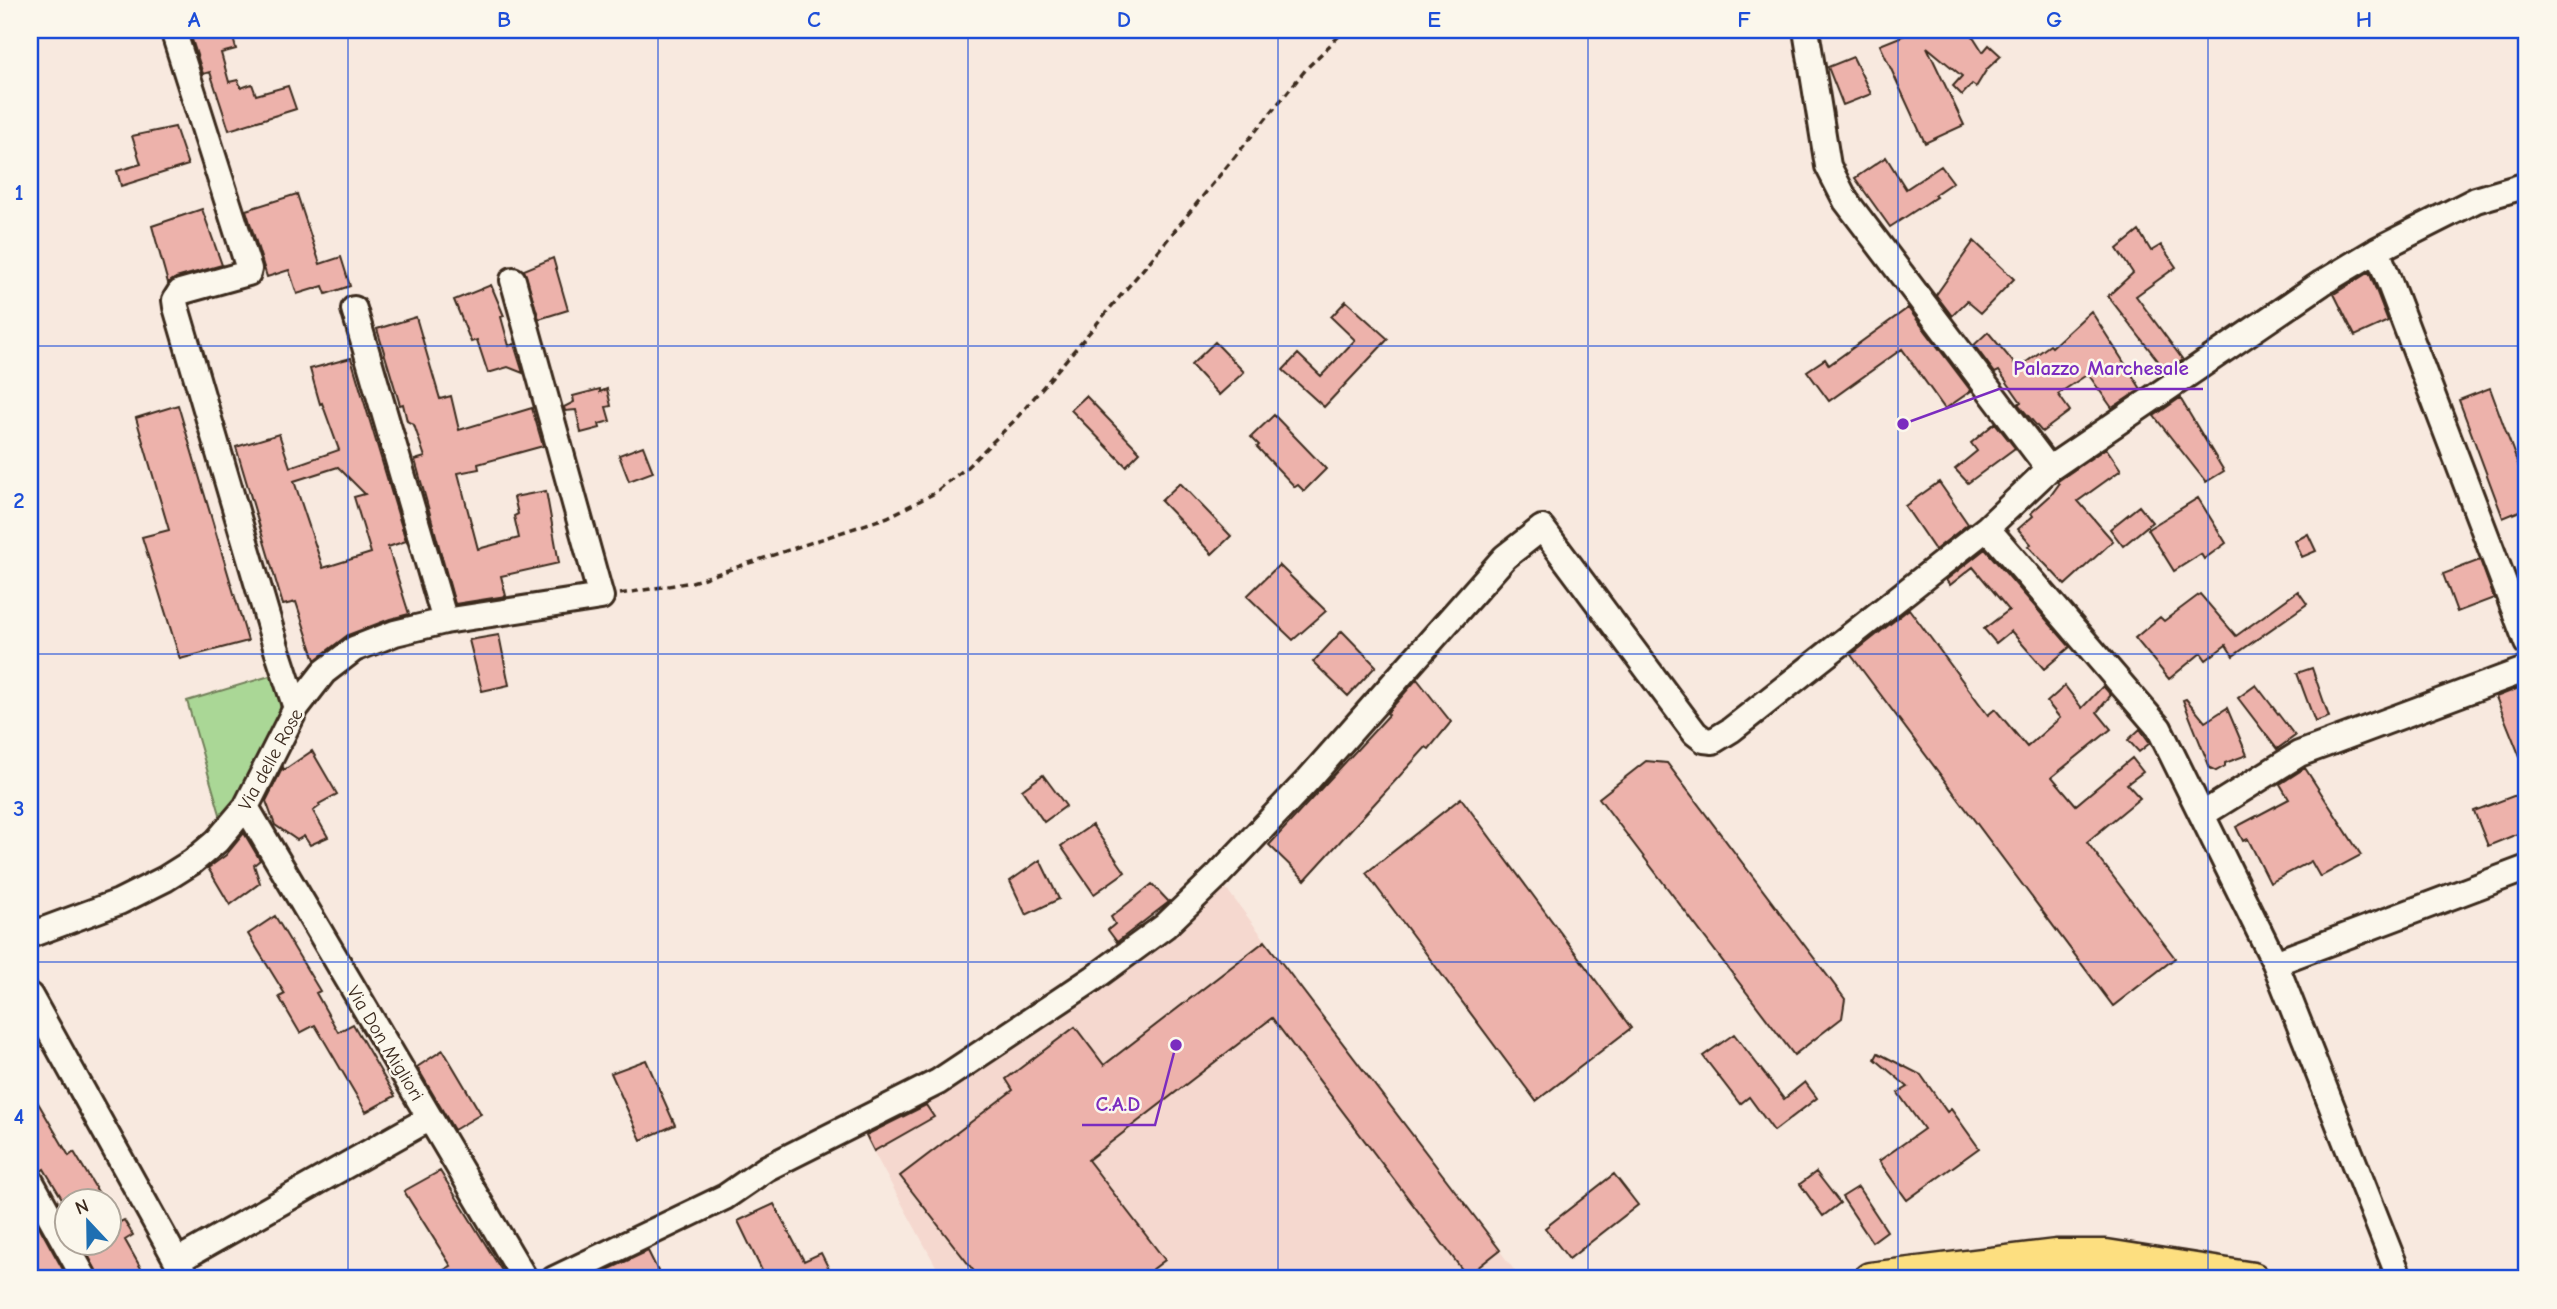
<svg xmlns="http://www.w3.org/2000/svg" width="2557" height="1309" viewBox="0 0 2557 1309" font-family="'Comic Neue',sans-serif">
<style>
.built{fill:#f5d8cf}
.green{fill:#aad796;stroke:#72805a;stroke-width:2}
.building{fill:#edb2ab;stroke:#3b2a1e;stroke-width:2;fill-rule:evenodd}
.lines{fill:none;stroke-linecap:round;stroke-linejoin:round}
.minor-casing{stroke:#3b2a1e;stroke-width:30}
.major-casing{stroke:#3b2a1e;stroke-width:37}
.path{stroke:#3b2a1e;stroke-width:3.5;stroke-dasharray:7 5;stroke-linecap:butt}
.minor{stroke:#fbf7ec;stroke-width:24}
.major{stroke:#fddf80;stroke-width:32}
.grid{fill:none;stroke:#1d4ed8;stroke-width:2;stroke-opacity:0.55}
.labels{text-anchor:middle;stroke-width:5;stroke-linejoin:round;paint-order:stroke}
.street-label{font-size:19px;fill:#3b2a1e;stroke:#fbf7ec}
.leader{fill:none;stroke:#7b2cbf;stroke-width:2.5}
.callout-dot{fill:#7b2cbf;stroke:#fbf7ec;stroke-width:2.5}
.callout-label{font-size:21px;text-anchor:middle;font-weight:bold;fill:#7b2cbf;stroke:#fbf7ec;stroke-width:5;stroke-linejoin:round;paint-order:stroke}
.neatline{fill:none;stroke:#1d4ed8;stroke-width:2.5}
.grid-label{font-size:23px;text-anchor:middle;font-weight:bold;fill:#1d4ed8}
</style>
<rect width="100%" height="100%" fill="#f8e9df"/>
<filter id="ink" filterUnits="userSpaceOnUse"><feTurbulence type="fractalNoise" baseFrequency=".0143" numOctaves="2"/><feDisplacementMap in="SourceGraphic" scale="14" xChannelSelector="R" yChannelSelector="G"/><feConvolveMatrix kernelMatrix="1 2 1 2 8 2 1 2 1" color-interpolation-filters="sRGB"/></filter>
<g filter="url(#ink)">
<path class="built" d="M1222 883 1521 1279H1220L1217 1277 1213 1279H943L861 1129Z"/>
<path class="green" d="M273 675C276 686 281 697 280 708 277 740 243 797 222 821L187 701Z"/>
<path class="building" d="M189 30H231L236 49 221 53 229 82 238 80 241 88 252 84 256 95 288 86 296 109 229 130 210 72 203 74Z
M1906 30H1969L1983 52 1989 45 2001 56 1987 69 1976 87 1972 84 1962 95 1953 86 1962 76 1927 47 1964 125 1925 143 1880 45 1910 33Z
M1853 57 1871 94 1843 105 1828 67Z
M175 127 188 165 121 186 117 171 141 164 132 136Z
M1886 157 1906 189 1941 166 1953 182 1934 195 1936 197 1890 227 1855 178Z
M297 194 320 264 341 257 350 286 326 294 323 286 297 294 289 270 267 277 246 210Z
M202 209 222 265 176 278 168 283 152 226Z
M2139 231 2151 251 2161 245 2176 267 2136 296 2183 360 2166 371 2108 296 2133 273 2117 249Z
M1974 241 2014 279 1981 313 1967 301 1952 316 1936 295Z
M553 258 568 310 539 319 524 270Z
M2369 272 2388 321 2355 336 2334 294Z
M491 285 504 316 501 317 509 346 514 344 523 373 508 367 488 373 477 340 471 342 454 300Z
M1346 301 1388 339 1324 407 1283 370 1298 354 1321 376 1355 340 1331 317Z
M1908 308 1971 391 1945 409 1902 349 1829 401 1807 371 1825 359 1829 365Z
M2091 311 2141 389 2112 408 2088 374 2058 394 2070 411 2042 432 2018 404 2021 402 1999 371 1995 373 1974 345 1988 332 2018 368 2050 345 2052 347Z
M416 317 440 399 451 396 459 430 532 408 543 446 478 464 479 469 458 473 478 549 519 538 514 516 518 514 514 497 546 491 559 563 501 576 506 596 455 604 415 460 425 457 414 425 407 421 403 404 400 405 377 329Z
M1215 342 1244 372 1219 395 1191 365Z
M351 358 406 541 388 547 409 614 390 619 348 635 315 660 296 602 283 605 236 447 279 434 290 467 339 450 322 403 320 404 310 369ZM338 467 365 494 354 497 371 553 323 568 294 481Z
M2490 388 2527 489V508L2503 518 2459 400Z
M600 389V392L607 389 611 406 606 407 610 421 599 424 600 428 581 433 576 410 565 411 564 407 574 402 573 396Z
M1086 396 1140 452 1126 466 1071 410Z
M2180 398 2224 471 2206 482 2154 416Z
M178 405 248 641 180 659 142 537 169 530 136 418Z
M1274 415 1326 469 1304 491 1298 485 1295 487 1257 447 1259 445 1251 437Z
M1995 423 2015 448 1968 483 1955 469 1977 451 1971 443Z
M643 446 653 472 629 481 619 455Z
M2106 448 2121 470 2078 501 2113 541 2065 585 2028 546 2031 544 2018 529 2033 516 2031 513 2051 495 2059 484 2057 482 2058 481Z
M1939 482 1968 524 1935 550 1905 506Z
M1180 483 1231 536 1212 554 1161 501Z
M2198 498 2226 543 2204 559 2201 554 2174 571 2148 529Z
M2139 506 2152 522 2123 546 2110 529Z
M2308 534 2316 551 2302 557 2295 541Z
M1985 549 2070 647 2044 669 2011 631 1996 643 1984 629 2009 610 1973 567 1950 585 1946 580Z
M2480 560 2494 598 2457 612 2443 574Z
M1279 565 1326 611 1293 640 1247 596Z
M2298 591 2307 604 2233 656 2226 645 2206 660 2201 653 2169 679 2135 638 2160 617 2164 621 2200 594 2236 636Z
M1909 609 1988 715 1995 709 2027 747 2060 718 2047 702 2065 686 2082 708 2103 686 2111 695 2097 712 2111 729 2052 777 2076 805 2132 758 2143 772 2127 784 2140 798 2087 842 2175 958 2113 1006 1851 655Z
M1342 631 1376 666 1348 696 1313 662Z
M499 635 509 685 482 691 469 640Z
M2312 668 2329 717 2315 722 2297 673Z
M1417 679 1451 722 1429 749 1426 747 1305 880 1269 845 1389 715 1387 713Z
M2256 685 2295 736 2277 749 2238 698Z
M2524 686 2527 695 2526 772 2496 697Z
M2186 699 2205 722 2227 708 2247 755 2225 763V766L2216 771 2210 768 2183 700Z
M2140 729 2150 743 2139 752 2128 740Z
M312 751 337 794 319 804 320 806 313 811 328 837 310 845 304 836 297 840 275 825 266 801 283 767 284 770Z
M1646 761 1667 763 1845 999 1842 1018 1794 1055 1599 798Z
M2305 768 2361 855 2320 877 2311 861 2270 883 2248 839 2243 841 2236 827 2289 799 2280 784Z
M1043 775 1066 806 1044 822 1022 790Z
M2516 795 2527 820V830L2488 846 2474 811Z
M1461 798 1631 1028 1536 1101 1366 873Z
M1092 825 1125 872 1094 894 1061 846Z
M244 833 260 860 254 865 260 883 230 905 208 868 226 855Z
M1040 860 1059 899 1026 915 1010 881Z
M1152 884 1169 902 1117 942 1108 930 1115 924 1111 917Z
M275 916 320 991 316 993 338 1032 353 1024 395 1096 366 1112 315 1025 300 1033 279 997 285 994 248 934Z
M1265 941 1500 1250 1467 1276 1272 1018 1088 1160 1165 1260 1140 1279H980L900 1176 1013 1090 1006 1079 1075 1027 1104 1065Z
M1734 1034 1784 1099 1805 1082 1817 1098 1774 1131 1749 1097 1740 1104 1703 1056Z
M443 1050 481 1114 454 1130 417 1067Z
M1878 1053 1921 1075 1947 1112 1951 1109 1979 1148 1907 1200 1879 1161 1924 1129 1898 1093 1908 1087 1875 1059Z
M646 1060 675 1125 641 1140 611 1073Z
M30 1089 69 1156 74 1152 103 1200H63L44 1169 41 1171 30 1165Z
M926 1105 934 1117 874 1151 866 1135Z
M440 1171 507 1279H428L451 1266 404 1191Z
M1816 1172 1840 1203 1823 1216 1800 1184Z
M1614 1174 1638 1205 1569 1259 1545 1228Z
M1858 1187 1887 1231 1872 1242 1842 1197Z
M774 1204 804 1261 821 1253 834 1279H766L738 1221Z
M30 1210 67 1277 62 1279H30Z
M108 1211 116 1224 124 1220 133 1235 125 1240 147 1279H100L82 1243 108 1242Z
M648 1251 662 1279H588Z"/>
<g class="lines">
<g class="minor-casing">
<path id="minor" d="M173 30 249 269 248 273 180 292 175 300 176 307 276 647 296 708
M1806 30 1828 166 1846 201 2049 469
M2377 250 2527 643
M354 309 445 621
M1987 528 2159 728 2275 963 2400 1279
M246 807 525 1279
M2203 814 2299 754 2527 669
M30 935 119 902 165 879 192 862 217 841 246 807 296 708 324 672 354 649 395 633 445 621 601 597 513 280
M2275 963 2527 868
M30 996 187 1279
M30 1180 85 1279
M177 1261 430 1118
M554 1279 725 1197 767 1168 938 1082 1094 978 1165 926 1217 876 1308 780 1505 557 1542 528 1695 733 1704 740 1713 741 1731 730 1987 528 2049 469 2322 283 2377 250 2476 200 2527 185"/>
</g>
<g class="major-casing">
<path id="major" d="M1870 1279 2056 1256H2106L2253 1279"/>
</g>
<path class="path" d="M620 594 692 582 888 517 933 494 966 468 1015 420 1150 261 1307 68 1345 30"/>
<use href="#minor" class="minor"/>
<use href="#major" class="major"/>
</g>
</g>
<path class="grid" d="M348 30V1279M658 30V1279M968 30V1279M1278 30V1279M1588 30V1279M1898 30V1279M2208 30V1279M30 346H2527M30 654H2527M30 962H2527"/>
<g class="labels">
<g class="street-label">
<text transform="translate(270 759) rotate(-61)" y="7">Via delle Rose</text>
<text transform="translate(386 1043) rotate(59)" y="7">Via Don Migliori</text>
</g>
</g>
<path class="leader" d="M1903 424L1999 389H2203M1176 1045L1155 1125H1082"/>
<g class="callout-dot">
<circle cx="1903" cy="424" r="7"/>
<circle cx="1176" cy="1045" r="7"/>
</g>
<g class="callout-label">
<text x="2101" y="375">Palazzo Marchesale</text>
<text x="1118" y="1111">C.A.D</text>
</g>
<rect width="2557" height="1309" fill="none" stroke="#fbf7ec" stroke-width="77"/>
<g transform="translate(88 1222) rotate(338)"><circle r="33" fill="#fbf7ec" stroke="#aea59a" stroke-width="2"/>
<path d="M0-5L12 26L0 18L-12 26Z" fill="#1f6fb2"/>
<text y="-10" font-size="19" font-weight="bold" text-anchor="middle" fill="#3b2a1e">N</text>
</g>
<rect x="38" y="38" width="2480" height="1232" class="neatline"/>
<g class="grid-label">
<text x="194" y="27">A</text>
<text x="504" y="27">B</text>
<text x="814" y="27">C</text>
<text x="1124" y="27">D</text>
<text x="1434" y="27">E</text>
<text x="1744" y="27">F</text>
<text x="2054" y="27">G</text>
<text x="2364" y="27">H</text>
<text x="19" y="200">1</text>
<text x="19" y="508">2</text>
<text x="19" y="816">3</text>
<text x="19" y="1124">4</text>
</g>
</svg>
